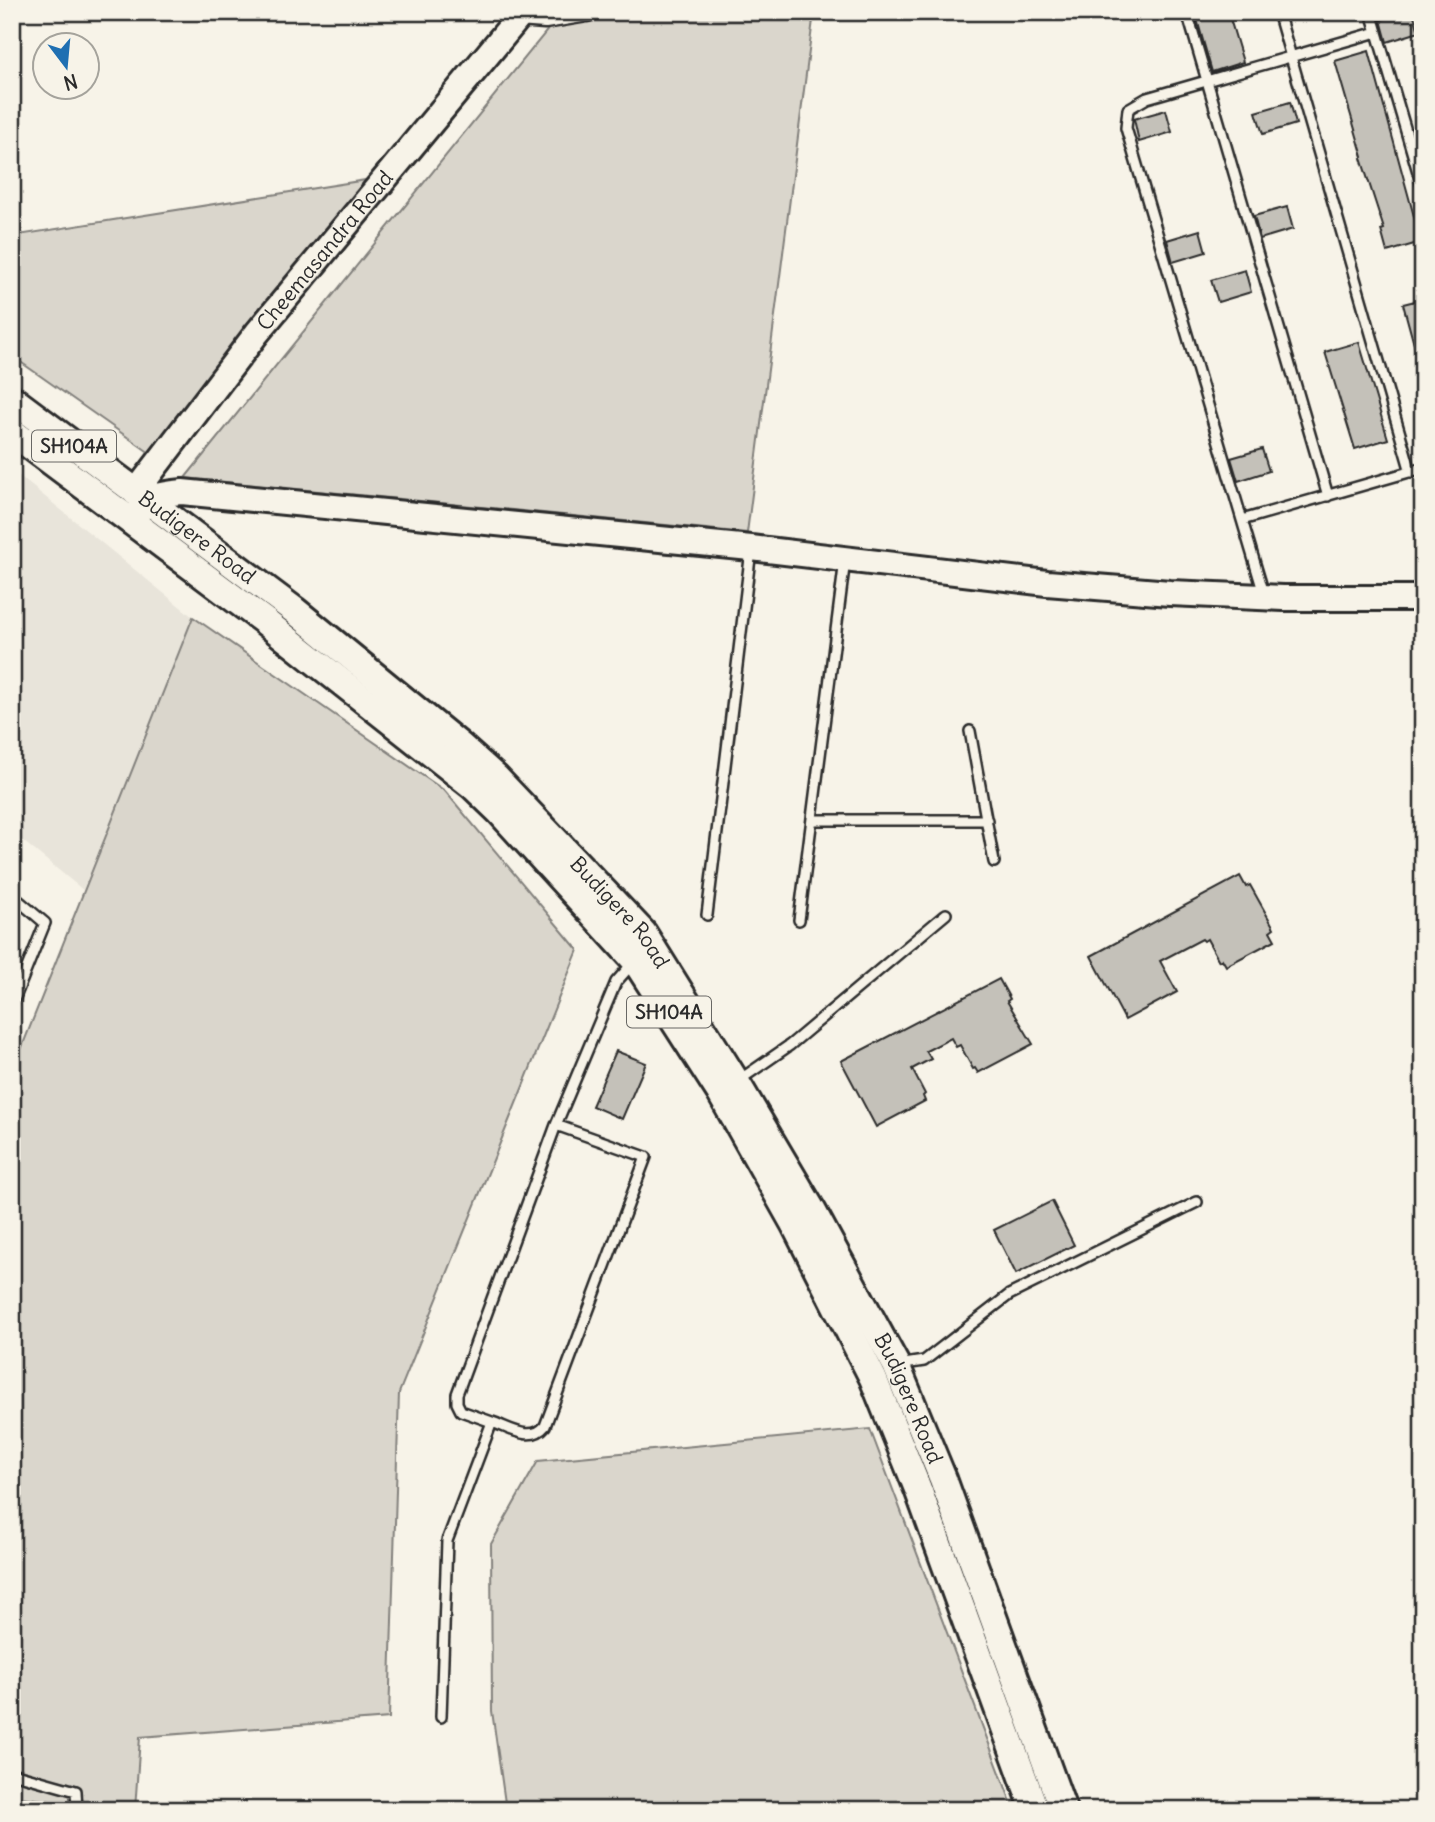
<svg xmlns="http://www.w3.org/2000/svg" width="1435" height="1822" viewBox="0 0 1435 1822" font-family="Delius,sans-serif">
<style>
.built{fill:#e8e4da}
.grass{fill:#dad6cc;stroke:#82807c;stroke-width:2}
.building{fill:#c4c1b9;stroke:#2b2b2b;stroke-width:2}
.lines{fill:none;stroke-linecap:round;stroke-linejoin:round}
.lane-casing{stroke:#2b2b2b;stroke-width:14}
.street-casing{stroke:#2b2b2b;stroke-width:23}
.secondary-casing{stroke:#2b2b2b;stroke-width:30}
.primary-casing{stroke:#2b2b2b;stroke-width:32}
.lane{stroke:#f7f3e8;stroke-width:9}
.street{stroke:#f7f3e8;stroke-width:18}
.secondary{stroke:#f7f3e8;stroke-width:24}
.primary{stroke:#f7f3e8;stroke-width:26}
.labels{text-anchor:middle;stroke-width:7;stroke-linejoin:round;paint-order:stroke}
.shield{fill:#f7f3e8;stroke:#686764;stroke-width:2}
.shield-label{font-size:19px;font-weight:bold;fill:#2b2b2b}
.street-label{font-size:21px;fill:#2b2b2b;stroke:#f7f3e8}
</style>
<rect width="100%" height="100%" fill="#f7f3e8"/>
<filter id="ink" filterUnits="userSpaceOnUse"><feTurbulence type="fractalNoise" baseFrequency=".0143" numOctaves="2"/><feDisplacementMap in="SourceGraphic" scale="14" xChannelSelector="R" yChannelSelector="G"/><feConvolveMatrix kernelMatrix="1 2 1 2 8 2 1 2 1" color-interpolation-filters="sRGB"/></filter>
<g filter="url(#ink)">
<path class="built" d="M12 470 193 617 83 890 12 832Z"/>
<path class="grass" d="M562 12H814L747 533 185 478Z
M366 180 150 453 12 356V236Z
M193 617 445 791 578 950 399 1393 389 1718 140 1737 135 1810H120L12 1796V1072Z
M870 1429 1014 1810H506L492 1711 491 1544 538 1461Z"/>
<path class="building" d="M1210 12H1228L1243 62 1212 72 1196 16Z
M1407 12H1413L1419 32 1387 42 1381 20Z
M1369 51 1421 242 1387 252 1381 230 1384 229 1361 158 1363 157 1335 61Z
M1290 102 1296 124 1263 134 1256 112Z
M1166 110 1172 132 1139 142 1134 119Z
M1287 207 1293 229 1260 239 1254 216Z
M1200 230 1206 252 1173 262 1167 240Z
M1245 270 1251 292 1218 302 1211 280Z
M1423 299V358L1418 359 1403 304Z
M1359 342 1388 439 1355 449 1325 352Z
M1262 449 1269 471 1238 481 1231 458Z
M1240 876 1246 887 1250 885 1264 910 1274 928 1270 931 1275 940 1226 966 1222 959 1219 961 1207 939 1204 941 1202 939 1160 961 1177 992 1125 1020 1091 956Z
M999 979 1010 999 1007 1001 1033 1044 978 1073 975 1068 973 1069 960 1045 956 1047 951 1038 926 1051 931 1059 912 1069 925 1094 923 1096 925 1101 876 1127 841 1061Z
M616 1051 646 1063 622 1119 592 1106Z
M1052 1201 1074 1245 1016 1274 994 1230Z"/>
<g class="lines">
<g class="lane-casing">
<path id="lane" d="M1187 12 1328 496
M1278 12 1411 472
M1371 12 1423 189
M1242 520 1126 128 1128 109 1147 98 1377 32
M1264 594 1242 520 1423 468
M970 731 994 862
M812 820H987
M12 895 45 923 12 1005
M707 915 751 550
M799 920 845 560
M738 1081 790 1045 946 914
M898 1365 924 1361 1009 1295 1197 1202
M492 1422C510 1428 531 1443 545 1426L646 1157 556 1125
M441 1717 447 1541 492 1422 461 1411 457 1403V1394L556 1125 616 982 632 964
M12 1773 76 1791 77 1810"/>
</g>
<g class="street-casing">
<path id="street" d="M518 17 545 19 587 12"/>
</g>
<g class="secondary-casing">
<g id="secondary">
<path id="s1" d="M135 493 257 333 523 12"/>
<path d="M138 512C150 495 162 494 182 492L751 548 1047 583 1170 593 1283 598H1423"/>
</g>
</g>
<g class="primary-casing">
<g id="primary">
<path id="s2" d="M12 399 294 610 459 745 496 778 643 933 736 1082 813 1212 896 1365 943 1479 1063 1810"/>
<path d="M12 432 263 620 473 786 500 812 635 960 720 1092 795 1225 873 1378 918 1489 1035 1810"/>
</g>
</g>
<use href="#lane" class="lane"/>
<use href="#street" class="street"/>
<use href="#secondary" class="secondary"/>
<use href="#primary" class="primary"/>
</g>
</g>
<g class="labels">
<g class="shield">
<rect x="32" y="430.5" width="84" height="31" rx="5"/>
<rect x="627" y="996.5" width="84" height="31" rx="5"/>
</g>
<g class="shield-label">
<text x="74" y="453">SH104A</text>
<text x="669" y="1019">SH104A</text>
</g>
<g class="street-label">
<text dy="7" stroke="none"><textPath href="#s1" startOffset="308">Cheemasandra Road</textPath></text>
<text dy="7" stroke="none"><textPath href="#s2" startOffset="231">Budigere Road</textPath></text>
<text dy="7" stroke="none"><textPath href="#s2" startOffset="798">Budigere Road</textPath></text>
<text dy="7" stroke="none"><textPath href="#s2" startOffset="1365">Budigere Road</textPath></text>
</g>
</g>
<rect width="1435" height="1822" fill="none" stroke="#f7f3e8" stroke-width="42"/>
<rect x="21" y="21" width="1393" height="1780" fill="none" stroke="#2b2b2b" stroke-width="2.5" filter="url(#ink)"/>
<g transform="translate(66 66) rotate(164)"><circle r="33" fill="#f7f3e8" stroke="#a5a39c" stroke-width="2"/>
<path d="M0-5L12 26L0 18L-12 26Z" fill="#1f6fb2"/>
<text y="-10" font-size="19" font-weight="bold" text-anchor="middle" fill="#2b2b2b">N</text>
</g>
</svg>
